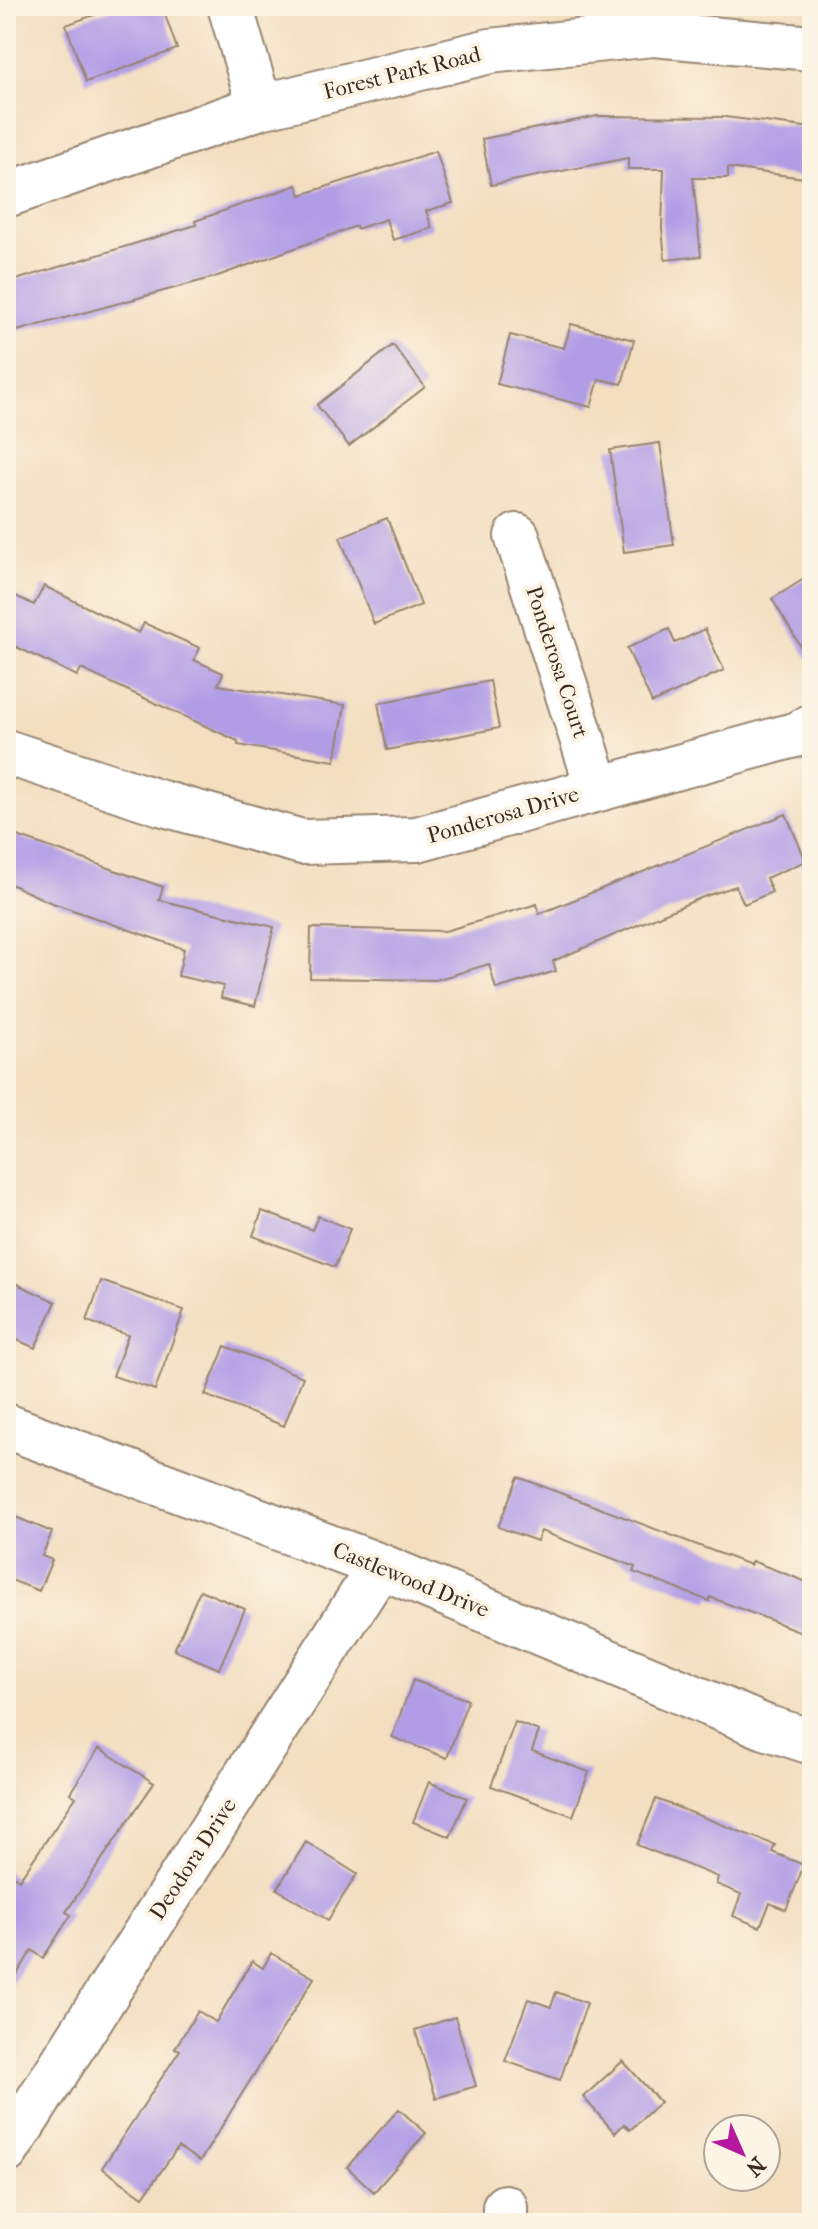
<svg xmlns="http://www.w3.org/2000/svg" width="818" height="2229" viewBox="0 0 818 2229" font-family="'IM FELL French Canon',serif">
	<rect width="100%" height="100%" fill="#fcf5e5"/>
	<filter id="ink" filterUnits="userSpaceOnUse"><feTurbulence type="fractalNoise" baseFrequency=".0125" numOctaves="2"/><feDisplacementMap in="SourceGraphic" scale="16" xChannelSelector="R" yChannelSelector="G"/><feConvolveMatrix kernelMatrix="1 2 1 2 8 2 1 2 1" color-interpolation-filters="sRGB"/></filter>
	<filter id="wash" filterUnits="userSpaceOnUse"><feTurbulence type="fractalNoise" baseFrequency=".006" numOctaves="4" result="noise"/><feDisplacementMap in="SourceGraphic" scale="32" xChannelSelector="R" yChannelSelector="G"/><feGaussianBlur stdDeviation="1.8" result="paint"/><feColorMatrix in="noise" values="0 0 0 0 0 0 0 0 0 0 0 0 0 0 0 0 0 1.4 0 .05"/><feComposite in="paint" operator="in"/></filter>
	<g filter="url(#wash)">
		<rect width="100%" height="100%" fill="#f3dec0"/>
		<g id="blocks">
			<path fill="#b19ce6" d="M 119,6 L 162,6 L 177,49 L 86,82 L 66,25 Z
				M 598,116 L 725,117 L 812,128 L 812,179 L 728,168 L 728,178 L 693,178 L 701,256 L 665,260 L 662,228 L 664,169 L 628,169 L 628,158 L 491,185 L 482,139 Z
				M 436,151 L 453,203 L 426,211 L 432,228 L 393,240 L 386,219 L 357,229 L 356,226 L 215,277 L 6,334 L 6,283 L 196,225 L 195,221 L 297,185 L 301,195 Z
				M 571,324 L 634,340 L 622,384 L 599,379 L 591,407 L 497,384 L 510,335 L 564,348 Z
				M 393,345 L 425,387 L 349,446 L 317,405 Z
				M 660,443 L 674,545 L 624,552 L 610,450 Z
				M 387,518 L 421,605 L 374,624 L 340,537 Z
				M 812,574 L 812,665 L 772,599 Z
				M 44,586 L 139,633 L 144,623 L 200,648 L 194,660 L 223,673 L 218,685 L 345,705 L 335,761 L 238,745 L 238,741 L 81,669 L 77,676 L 6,642 L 6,591 L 34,605 Z
				M 669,629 L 675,643 L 705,629 L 724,670 L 652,703 L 627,648 Z
				M 490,681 L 499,728 L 387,750 L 378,703 Z
				M 786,814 L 806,861 L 766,878 L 772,892 L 744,904 L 736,886 L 703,897 L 553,961 L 556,971 L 496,989 L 489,964 L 436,980 L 310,978 L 311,928 L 445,931 L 537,904 L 539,914 Z
				M 6,832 L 163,887 L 159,900 L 274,927 L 255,1006 L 221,998 L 223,986 L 178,976 L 184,949 L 47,901 L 6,882 Z
				M 262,1211 L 312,1230 L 318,1216 L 350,1229 L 335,1267 L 253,1236 Z
				M 6,1279 L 56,1302 L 35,1348 L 6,1335 Z
				M 101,1281 L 184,1310 L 155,1390 L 113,1376 L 128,1335 L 87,1321 Z
				M 225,1346 L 303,1377 L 284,1426 L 205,1395 Z
				M 518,1477 L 750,1565 L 752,1561 L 812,1584 L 812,1636 L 710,1597 L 709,1601 L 633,1572 L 635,1567 L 541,1531 L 537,1541 L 498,1527 Z
				M 6,1513 L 52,1532 L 42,1556 L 52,1560 L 39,1591 L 6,1578 Z
				M 200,1590 L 245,1609 L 219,1669 L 174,1650 Z
				M 413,1680 L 468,1700 L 447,1758 L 392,1737 Z
				M 515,1722 L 539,1731 L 532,1751 L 589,1772 L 573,1816 L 491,1786 Z
				M 99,1748 L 154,1783 L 66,1912 L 71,1915 L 43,1958 L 32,1950 L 6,1992 L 6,1871 L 19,1880 L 76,1797 L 70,1793 Z
				M 429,1782 L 467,1798 L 450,1837 L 413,1822 Z
				M 656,1799 L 775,1845 L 772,1852 L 804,1865 L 786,1910 L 770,1903 L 760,1927 L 733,1916 L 741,1894 L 716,1884 L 718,1877 L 637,1845 Z
				M 306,1842 L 357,1874 L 328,1920 L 277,1889 Z
				M 271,1953 L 314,1978 L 200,2161 L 178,2147 L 143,2197 L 102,2168 L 180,2050 L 175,2048 L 198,2011 L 216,2022 L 252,1961 L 263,1968 Z
				M 556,1992 L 587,2003 L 560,2080 L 505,2061 L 528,1999 L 551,2007 Z
				M 455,2017 L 476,2086 L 436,2098 L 415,2030 Z
				M 623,2061 L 660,2102 L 630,2130 L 624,2124 L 615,2133 L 583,2097 Z
				M 399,2109 L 426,2133 L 374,2192 L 347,2167 Z"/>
		</g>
	</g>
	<g filter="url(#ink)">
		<use href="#blocks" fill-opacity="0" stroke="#97846f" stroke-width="2"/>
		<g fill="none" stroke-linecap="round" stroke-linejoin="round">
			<g stroke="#97846f" stroke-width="48">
				<path id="minor" d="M 230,6 L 260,107
					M 6,195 L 260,107 L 490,51 L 653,34 L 812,48
					M 517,536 L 598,788
					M 6,752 L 161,803 L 302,842 L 417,839 L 798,734 L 812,726
					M 6,1426 L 380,1566 L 765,1727 L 812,1742
					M 6,2151 L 380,1566
					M 505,2223 L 505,2207"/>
			</g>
			<use href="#minor" stroke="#fff" stroke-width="44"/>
		</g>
	</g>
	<g text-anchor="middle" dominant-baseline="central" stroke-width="8" stroke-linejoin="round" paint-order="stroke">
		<g font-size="22" fill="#3b2a1e" stroke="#fcf5e5">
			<text transform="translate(402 73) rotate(-14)">Forest Park Road</text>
			<text transform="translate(557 662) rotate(72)">Ponderosa Court</text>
			<text transform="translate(503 815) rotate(-16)">Ponderosa Drive</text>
			<text transform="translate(411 1580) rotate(22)">Castlewood Drive</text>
			<text transform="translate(193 1859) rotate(-57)">Deodora Drive</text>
		</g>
	</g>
	<rect width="818" height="2229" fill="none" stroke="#fcf5e5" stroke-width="32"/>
	<g transform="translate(742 2153) rotate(135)"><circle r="38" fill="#fcf5e5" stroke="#afa495" stroke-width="2"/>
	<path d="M0-6L14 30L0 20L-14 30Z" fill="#b5179e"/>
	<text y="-12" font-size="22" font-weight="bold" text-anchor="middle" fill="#3b2a1e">N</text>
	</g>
</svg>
